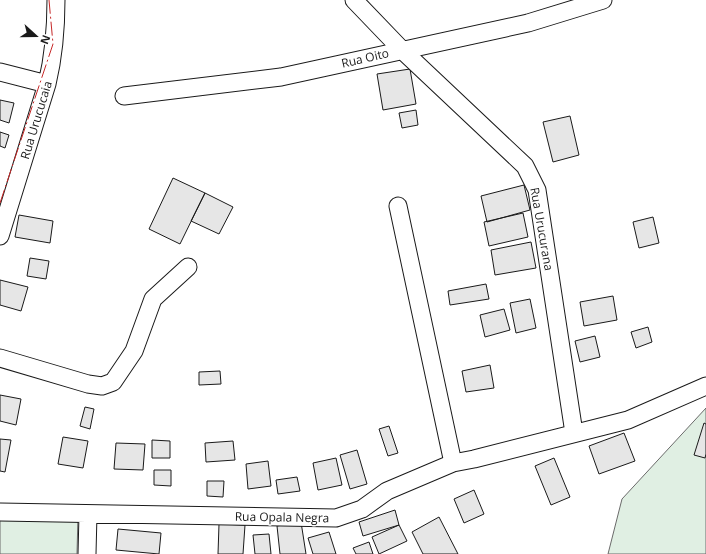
<svg xmlns="http://www.w3.org/2000/svg" width="706" height="554" viewBox="0 0 706 554" font-family="'Open Sans',sans-serif">
	<rect width="100%" height="100%" fill="#fff"/>
	<path fill="#e0efe3" stroke="#6a6a6a" d="M 706,408 L 706,554 L 608,554 L 622,499 Z
		M 0,512 L 78,514 L 77,554 L 0,554 Z"/>
	<path fill="#e6e6e6" stroke="#1a1a1a" d="M 410,69 L 416,104 L 383,110 L 377,74 Z
		M 0,100 L 14,103 L 9,123 L 0,120 Z
		M 416,110 L 418,125 L 402,128 L 399,113 Z
		M 570,116 L 579,155 L 553,162 L 543,122 Z
		M 0,132 L 9,135 L 5,148 L 0,146 Z
		M 173,178 L 205,193 L 180,244 L 149,229 Z
		M 524,185 L 530,210 L 487,222 L 481,196 Z
		M 205,193 L 233,207 L 219,234 L 191,221 Z
		M 523,213 L 528,237 L 489,246 L 484,222 Z
		M 19,215 L 53,221 L 50,243 L 15,237 Z
		M 653,217 L 659,243 L 639,248 L 633,222 Z
		M 531,242 L 536,268 L 495,275 L 491,250 Z
		M 30,258 L 49,261 L 46,279 L 27,276 Z
		M 0,280 L 28,287 L 21,311 L 0,305 Z
		M 486,284 L 489,299 L 450,305 L 448,291 Z
		M 613,296 L 617,320 L 584,326 L 580,302 Z
		M 530,299 L 536,328 L 516,333 L 510,303 Z
		M 504,309 L 510,330 L 485,337 L 480,315 Z
		M 648,327 L 652,342 L 636,348 L 631,332 Z
		M 595,336 L 600,357 L 580,362 L 575,341 Z
		M 490,365 L 494,388 L 466,392 L 462,371 Z
		M 220,371 L 221,384 L 199,385 L 199,372 Z
		M 0,395 L 21,399 L 16,425 L 0,421 Z
		M 85,407 L 94,409 L 90,429 L 80,426 Z
		M 704,423 L 706,424 L 706,454 L 705,458 L 694,455 Z
		M 389,426 L 398,453 L 388,456 L 379,429 Z
		M 624,433 L 635,461 L 599,474 L 589,446 Z
		M 63,437 L 88,441 L 83,468 L 58,464 Z
		M 0,439 L 11,440 L 5,472 L 0,471 Z
		M 152,440 L 170,441 L 170,458 L 152,458 Z
		M 233,441 L 235,460 L 206,462 L 205,443 Z
		M 116,443 L 145,444 L 143,470 L 114,469 Z
		M 357,450 L 367,484 L 350,489 L 340,455 Z
		M 336,458 L 342,485 L 318,490 L 313,463 Z
		M 554,458 L 570,497 L 551,505 L 535,466 Z
		M 268,461 L 271,486 L 248,489 L 246,464 Z
		M 154,470 L 171,470 L 171,486 L 154,485 Z
		M 297,477 L 300,491 L 278,494 L 276,480 Z
		M 207,481 L 224,481 L 223,497 L 207,496 Z
		M 474,490 L 484,514 L 464,523 L 454,499 Z
		M 395,510 L 399,525 L 363,536 L 359,522 Z
		M 439,517 L 458,554 L 423,554 L 412,532 Z
		M 301,522 L 306,554 L 280,554 L 277,526 Z
		M 219,524 L 245,525 L 243,554 L 218,554 Z
		M 399,525 L 407,541 L 379,554 L 372,537 Z
		M 118,529 L 161,533 L 159,554 L 116,550 Z
		M 329,532 L 336,554 L 313,554 L 308,538 Z
		M 269,534 L 271,554 L 255,554 L 253,535 Z
		M 369,542 L 373,554 L 356,554 L 353,548 Z"/>
	<g fill="none" stroke-linecap="round" stroke-linejoin="round">
		<g stroke="#1a1a1a" stroke-width="19">
			<path id="minor" d="M 354,0 L 402,50 L 525,166 L 537,190 L 574,433
				M 0,72 L 47,84
				M 124,96 L 281,77 L 528,23 L 603,0
				M 398,206 L 453,463
				M 0,236 L 47,84 C 54,55 56,30 56,0
				M 0,358 L 88,384 L 102,386 L 113,382 L 134,351 L 153,299 L 188,267
				M 0,512 L 336,518 L 362,509 L 387,491 L 453,463 L 474,459 L 628,420 L 706,386
				M 87,554 L 88,514"/>
		</g>
		<use href="#minor" stroke="#fff" stroke-width="17"/>
		<path stroke="#c62828" stroke-width="1" stroke-dasharray="14 3 2 3" stroke-linecap="butt" d="M 0,203 L 53,44 L 49,0"/>
	</g>
	<g text-anchor="middle" dominant-baseline="central" stroke-width="3" stroke-linejoin="round" paint-order="stroke">
		<g font-size="12" fill="#1a1a1a" stroke="#fff">
			<text transform="translate(365 58) rotate(-13)">Rua Oito</text>
			<text transform="translate(36 120) rotate(-73)">Rua Urucucaia</text>
			<text transform="translate(542 229) rotate(80)">Rua Urucurana</text>
			<text transform="translate(282 517) rotate(1)">Rua Opala Negra</text>
		</g>
	</g>
	<g transform="translate(36 36) rotate(111)" stroke="#ffffff" stroke-width="3" paint-order="stroke">
	<path d="M0-3L7 15L0 10L-7 15Z" fill="#1a1a1a"/>
	<text y="-6" font-size="11" font-weight="bold" text-anchor="middle" fill="#1a1a1a">N</text>
	</g>
</svg>
